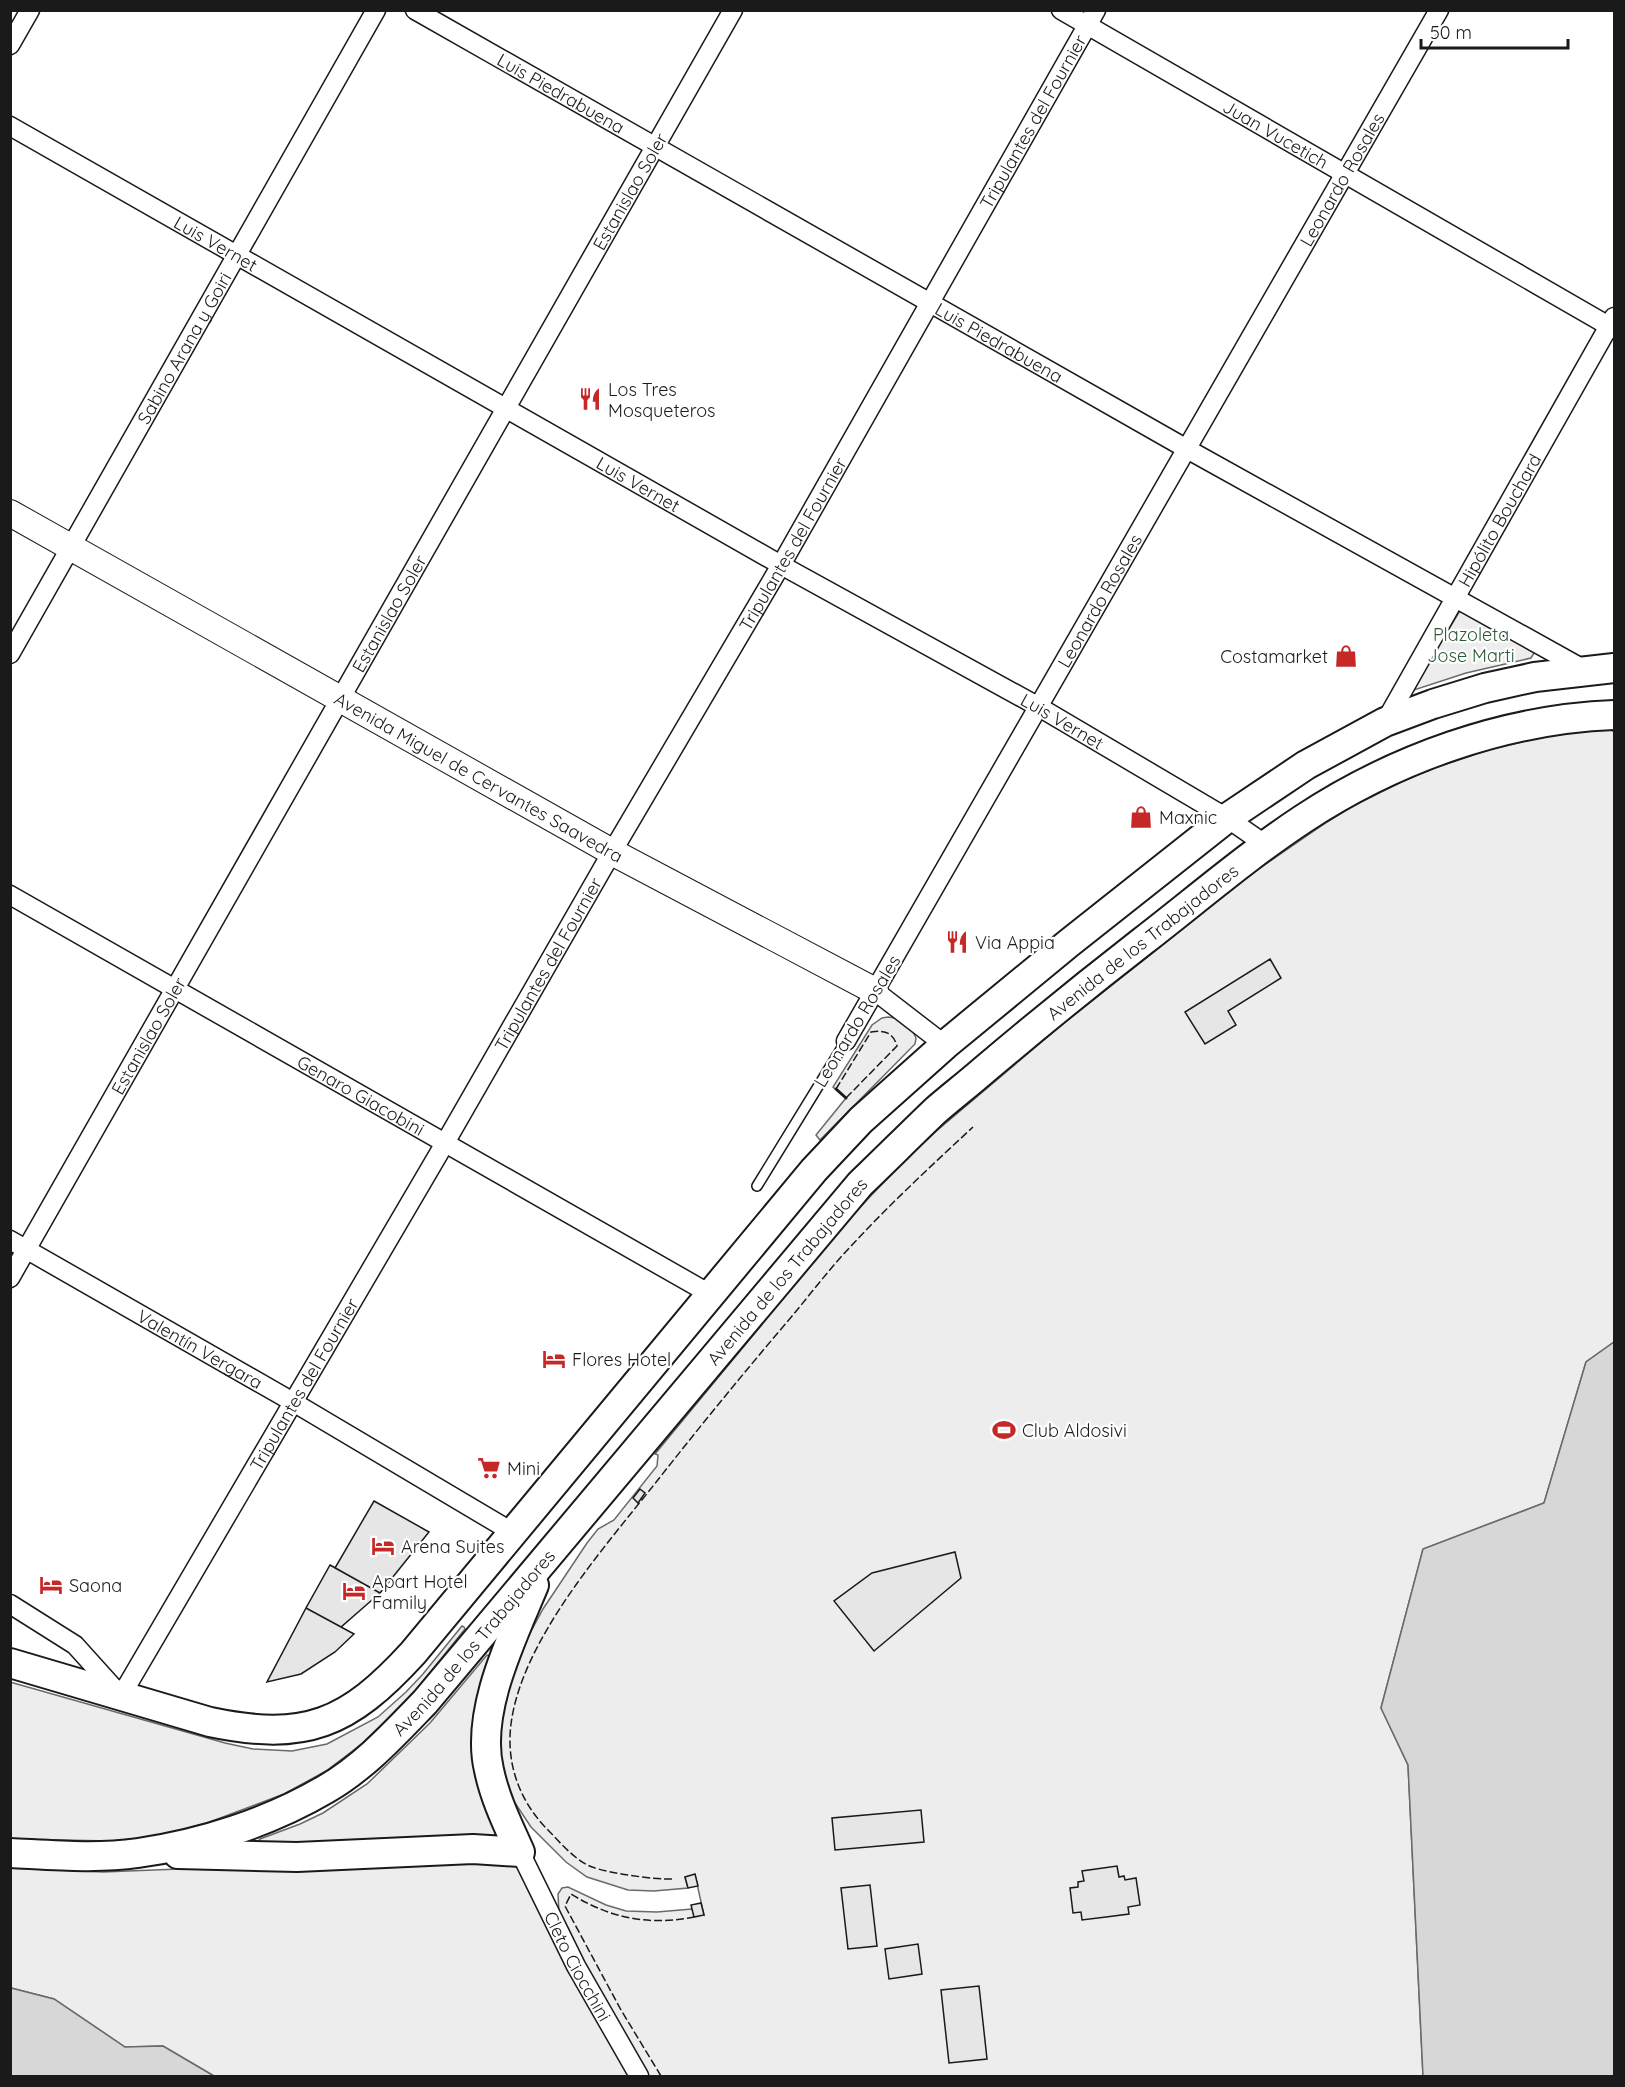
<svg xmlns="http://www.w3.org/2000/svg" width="1625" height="2087" viewBox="0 0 1625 2087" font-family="Quicksand,sans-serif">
	<rect width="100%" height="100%" fill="#fff"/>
	<path fill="#ededed" stroke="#6a6a6a" stroke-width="1.5" d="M 1461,609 L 1540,651 L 1534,653 L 1531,658 L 1466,673 L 1411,691 Z
		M 1608,728 L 1614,732 L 1614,1342 L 1586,1362 L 1544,1503 L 1423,1549 L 1381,1708 L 1408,1765 L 1423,2076 L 649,2076 L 612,2015 L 559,1913 L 558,1894 L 562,1888 L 568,1887 L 606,1905 L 626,1911 L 657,1912 L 692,1909 L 704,1915 L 695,1875 L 685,1877 L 688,1888 L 654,1891 L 628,1890 L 587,1877 L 566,1862 L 531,1827 L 513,1800 L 502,1769 L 499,1733 L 507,1692 L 522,1648 L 543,1609 L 587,1543 L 598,1529 L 614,1520 L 657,1466 L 658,1455 L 655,1454 L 847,1221 L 901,1164 L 934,1133 L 1064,1023 L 1257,870 L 1327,822 L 1351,807 L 1403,781 L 1434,768 L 1488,750 L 1543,737 Z
		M 888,1017 L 895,1018 L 913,1032 L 916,1038 L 915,1044 L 820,1140 L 816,1135 L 846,1098 L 833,1087 L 872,1025 L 882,1018 Z
		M 462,1626 L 464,1627 L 465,1629 L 411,1696 L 363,1743 L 326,1771 L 284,1794 L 207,1823 L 153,1837 L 111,1841 L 11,1839 L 10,1682 L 225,1743 L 253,1749 L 292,1751 L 327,1744 L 378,1717 L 406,1692 L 423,1674 Z
		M 487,1655 L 490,1656 L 472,1734 L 472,1759 L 484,1802 L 503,1844 L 256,1844 L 260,1839 L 300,1824 L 323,1813 L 367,1784 L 430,1723 Z
		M 486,1857 L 516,1865 L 569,1969 L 629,2076 L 214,2076 L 163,2046 L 125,2047 L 54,1999 L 11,1988 L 11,1868 L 103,1872 Z"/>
	<path fill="#d7d7d7" stroke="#6a6a6a" stroke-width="1.5" d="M 1614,1342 L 1614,2076 L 1423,2076 L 1408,1765 L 1381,1708 L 1423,1549 L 1544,1503 L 1586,1362 Z
		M 11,1988 L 54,1999 L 125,2047 L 163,2046 L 214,2076 L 11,2076 Z"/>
	<path fill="#e6e6e6" stroke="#1a1a1a" stroke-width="1.5" d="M 1270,959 L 1281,978 L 1228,1011 L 1236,1025 L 1205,1044 L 1185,1012 Z
		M 640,1489 L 645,1493 L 638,1503 L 633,1498 Z
		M 374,1501 L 429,1532 L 380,1593 L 335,1568 Z
		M 955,1552 L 961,1578 L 874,1651 L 834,1601 L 872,1573 Z
		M 330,1565 L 380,1593 L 341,1627 L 306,1608 Z
		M 306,1608 L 354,1634 L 335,1652 L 301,1674 L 267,1682 Z
		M 921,1810 L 924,1842 L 835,1850 L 832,1818 Z
		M 1117,1866 L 1119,1877 L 1124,1876 L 1125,1880 L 1136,1878 L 1140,1905 L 1128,1907 L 1129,1914 L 1106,1917 L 1082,1920 L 1081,1912 L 1073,1913 L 1070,1888 L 1078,1887 L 1078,1882 L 1084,1881 L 1082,1871 Z
		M 695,1874 L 698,1886 L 688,1888 L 685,1877 Z
		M 870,1885 L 877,1946 L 848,1949 L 841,1888 Z
		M 701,1903 L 704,1915 L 694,1917 L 691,1905 Z
		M 918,1944 L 922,1974 L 889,1979 L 885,1949 Z
		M 979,1986 L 987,2059 L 949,2063 L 941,1990 Z"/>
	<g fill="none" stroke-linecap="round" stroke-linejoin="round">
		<g stroke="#1a1a1a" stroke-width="12">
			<path id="lane" d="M 757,1186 L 846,1041"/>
		</g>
		<g stroke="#1a1a1a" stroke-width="21">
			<g id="street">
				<path id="s1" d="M 415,10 L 1187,449 L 1585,670"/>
				<path id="s2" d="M 1061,10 L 1614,329"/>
				<path d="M 10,45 L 30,10"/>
				<path id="s3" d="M 10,126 L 781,565 L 1039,707 L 1227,818 L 1266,845"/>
				<path id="s4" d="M 10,654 L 376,10"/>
				<path id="s5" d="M 1385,722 L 1614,317"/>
				<path id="s6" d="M 10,895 L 710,1294"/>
				<path d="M 875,991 L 945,1045"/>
				<path id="s7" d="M 846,1041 L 1439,10"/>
				<path id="s8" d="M 10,1240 L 293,1402 L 512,1532"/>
				<path id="s9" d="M 10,1278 L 733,10"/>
				<path id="s10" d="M 10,1604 L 75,1645 L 121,1696 L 445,1143 L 612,852 L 781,565 L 1096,10"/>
				<path id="s11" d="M 520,1852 L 576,1966 L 639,2076"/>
			</g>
		</g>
		<g stroke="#1a1a1a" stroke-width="28">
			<g id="secondary">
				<path id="s12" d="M 10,513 L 612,852 L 875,991"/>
			</g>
		</g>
		<g stroke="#1a1a1a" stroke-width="32">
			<g id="primary">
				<path d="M 10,1663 L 210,1722 C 306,1742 348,1724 413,1653 L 814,1170 L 861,1120 L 945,1045 L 1069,943 L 1227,818 L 1306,765 L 1385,722 L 1433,704 L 1485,688 L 1535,677 L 1614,668"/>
				<path id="s13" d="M 10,1853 C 52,1855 96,1859 138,1853 C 202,1844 270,1822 326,1789 C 364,1767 394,1734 425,1702 L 860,1184 C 885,1160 910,1135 935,1111 C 951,1097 968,1084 984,1070 C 1036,1026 1089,983 1143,941 C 1196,900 1247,856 1303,819 C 1394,759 1505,719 1614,715"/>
				<path d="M 178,1854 L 297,1857 L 473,1849 L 520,1852 C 508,1825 495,1799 489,1770 C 475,1712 512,1638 534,1585"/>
			</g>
		</g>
		<use href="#lane" stroke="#fff" stroke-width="9"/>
		<use href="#street" stroke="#fff" stroke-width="18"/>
		<use href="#secondary" stroke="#fff" stroke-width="26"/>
		<use href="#primary" stroke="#fff" stroke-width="28"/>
		<path stroke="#1a1a1a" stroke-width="1.5" stroke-dasharray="8 3" stroke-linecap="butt" d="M 836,1089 L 871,1032 C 884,1030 893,1032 897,1046 L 846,1098
			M 672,1879 C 656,1880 608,1873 592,1867 C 574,1860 559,1841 545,1827 C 519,1799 506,1763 511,1724 C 522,1639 605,1547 657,1481 C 701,1425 746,1370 793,1315 C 812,1292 831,1267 852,1245 C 890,1204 932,1165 973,1127
			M 661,2076 L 621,2010 L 565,1906 L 571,1894 C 610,1918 648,1926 694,1917"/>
		<path stroke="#1a1a1a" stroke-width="3" d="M 836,1089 L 846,1098"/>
	</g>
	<defs>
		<g id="restaurant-bare" transform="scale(1.8)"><path d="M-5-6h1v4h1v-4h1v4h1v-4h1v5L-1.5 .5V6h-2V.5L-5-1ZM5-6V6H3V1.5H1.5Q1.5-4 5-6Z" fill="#c62828" stroke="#fff" stroke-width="2.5" paint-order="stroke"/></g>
		<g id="shop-bare" transform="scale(1.8)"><path d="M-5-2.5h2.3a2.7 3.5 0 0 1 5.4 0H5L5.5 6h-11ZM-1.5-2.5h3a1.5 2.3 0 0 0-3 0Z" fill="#c62828" stroke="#fff" stroke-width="2.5" paint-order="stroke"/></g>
		<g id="hotel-bare" transform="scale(1.8)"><path d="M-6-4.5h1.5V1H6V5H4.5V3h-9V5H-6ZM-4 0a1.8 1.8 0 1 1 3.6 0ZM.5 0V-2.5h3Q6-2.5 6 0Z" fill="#c62828" stroke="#fff" stroke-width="2.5" paint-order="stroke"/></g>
		<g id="stadium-bare" transform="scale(1.8)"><path d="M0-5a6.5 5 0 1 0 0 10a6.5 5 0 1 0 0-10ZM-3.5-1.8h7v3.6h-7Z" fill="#c62828" stroke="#fff" stroke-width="2.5" paint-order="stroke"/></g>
		<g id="supermarket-bare" transform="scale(1.8)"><path d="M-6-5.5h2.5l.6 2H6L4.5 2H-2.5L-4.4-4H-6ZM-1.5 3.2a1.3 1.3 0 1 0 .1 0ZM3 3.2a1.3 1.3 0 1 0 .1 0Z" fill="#c62828" stroke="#fff" stroke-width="2.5" paint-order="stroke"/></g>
	</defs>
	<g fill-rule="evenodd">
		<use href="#restaurant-bare" x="590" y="399"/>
		<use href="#shop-bare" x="1346" y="656"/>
		<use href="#shop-bare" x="1141" y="817"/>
		<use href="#restaurant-bare" x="957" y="942"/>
		<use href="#hotel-bare" x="554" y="1359"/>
		<use href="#stadium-bare" x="1004" y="1430"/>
		<use href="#supermarket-bare" x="489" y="1468"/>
		<use href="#hotel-bare" x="383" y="1546"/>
		<use href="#hotel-bare" x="51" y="1585"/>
		<use href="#hotel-bare" x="354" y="1591"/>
	</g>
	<g text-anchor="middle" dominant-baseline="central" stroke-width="4.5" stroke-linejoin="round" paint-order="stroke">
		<g font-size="18" fill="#1a1a1a" stroke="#fff">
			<text stroke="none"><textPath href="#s1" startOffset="168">Luis Piedrabuena</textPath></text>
			<text stroke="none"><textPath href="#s10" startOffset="1965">Tripulantes del Fournier</textPath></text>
			<text stroke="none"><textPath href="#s2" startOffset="248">Juan Vucetich</textPath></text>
			<text stroke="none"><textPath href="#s7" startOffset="994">Leonardo Rosales</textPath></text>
			<text stroke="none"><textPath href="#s9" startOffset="1251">Estanislao Soler</textPath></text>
			<text stroke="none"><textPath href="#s3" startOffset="237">Luis Vernet</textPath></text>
			<text stroke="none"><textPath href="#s1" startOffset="672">Luis Piedrabuena</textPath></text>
			<text stroke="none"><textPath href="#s4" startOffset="352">Sabino Arana y Goiri</textPath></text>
			<text stroke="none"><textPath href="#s3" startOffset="723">Luis Vernet</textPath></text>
			<text stroke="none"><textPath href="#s5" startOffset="232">Hipólito Bouchard</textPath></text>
			<text stroke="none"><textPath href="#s10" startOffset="1479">Tripulantes del Fournier</textPath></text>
			<text stroke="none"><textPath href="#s7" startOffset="508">Leonardo Rosales</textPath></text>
			<text stroke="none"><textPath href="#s9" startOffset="765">Estanislao Soler</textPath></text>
			<text stroke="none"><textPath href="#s3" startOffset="1209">Luis Vernet</textPath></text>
			<text stroke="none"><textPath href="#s12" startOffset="538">Avenida Miguel de Cervantes Saavedra</textPath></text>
			<text stroke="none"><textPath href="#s13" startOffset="1509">Avenida de los Trabajadores</textPath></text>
			<text stroke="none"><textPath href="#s10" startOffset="993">Tripulantes del Fournier</textPath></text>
			<text transform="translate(857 1021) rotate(-59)">Leonardo Rosales</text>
			<text stroke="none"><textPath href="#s9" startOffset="279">Estanislao Soler</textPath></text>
			<text stroke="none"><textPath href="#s6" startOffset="404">Genaro Giacobini</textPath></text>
			<text stroke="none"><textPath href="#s13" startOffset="1023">Avenida de los Trabajadores</textPath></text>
			<text stroke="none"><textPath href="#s8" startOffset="219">Valentín Vergara</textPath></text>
			<text stroke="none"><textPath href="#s10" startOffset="507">Tripulantes del Fournier</textPath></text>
			<text stroke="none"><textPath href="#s13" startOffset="537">Avenida de los Trabajadores</textPath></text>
			<text stroke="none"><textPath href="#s11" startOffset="128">Cleto Ciocchini</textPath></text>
		</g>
		<g font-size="18" fill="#1a1a1a" stroke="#fff" text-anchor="start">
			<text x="608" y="389">Los Tres<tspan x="608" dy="21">Mosqueteros</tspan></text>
			<text x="1328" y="656" text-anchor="end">Costamarket</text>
			<text x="1159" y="817">Maxnic</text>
			<text x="975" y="942">Via Appia</text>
			<text x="572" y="1359">Flores Hotel</text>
			<text x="1022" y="1430">Club Aldosivi</text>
			<text x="507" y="1468">Mini</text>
			<text x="401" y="1546">Arena Suites</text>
			<text x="372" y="1581">Apart Hotel<tspan x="372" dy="21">Family</tspan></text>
			<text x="69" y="1585">Saona</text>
		</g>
		<g font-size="18" fill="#2b5a34" stroke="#fff">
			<text x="1471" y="634">Plazoleta<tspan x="1471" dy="21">Jose Marti</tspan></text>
		</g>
	</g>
	<rect width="1625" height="2087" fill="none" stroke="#1a1a1a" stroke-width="24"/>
	<path d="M1421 39v9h147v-9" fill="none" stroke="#1a1a1a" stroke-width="3"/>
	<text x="1430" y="39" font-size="18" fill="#1a1a1a" stroke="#ffffff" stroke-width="4.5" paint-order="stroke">50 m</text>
</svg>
